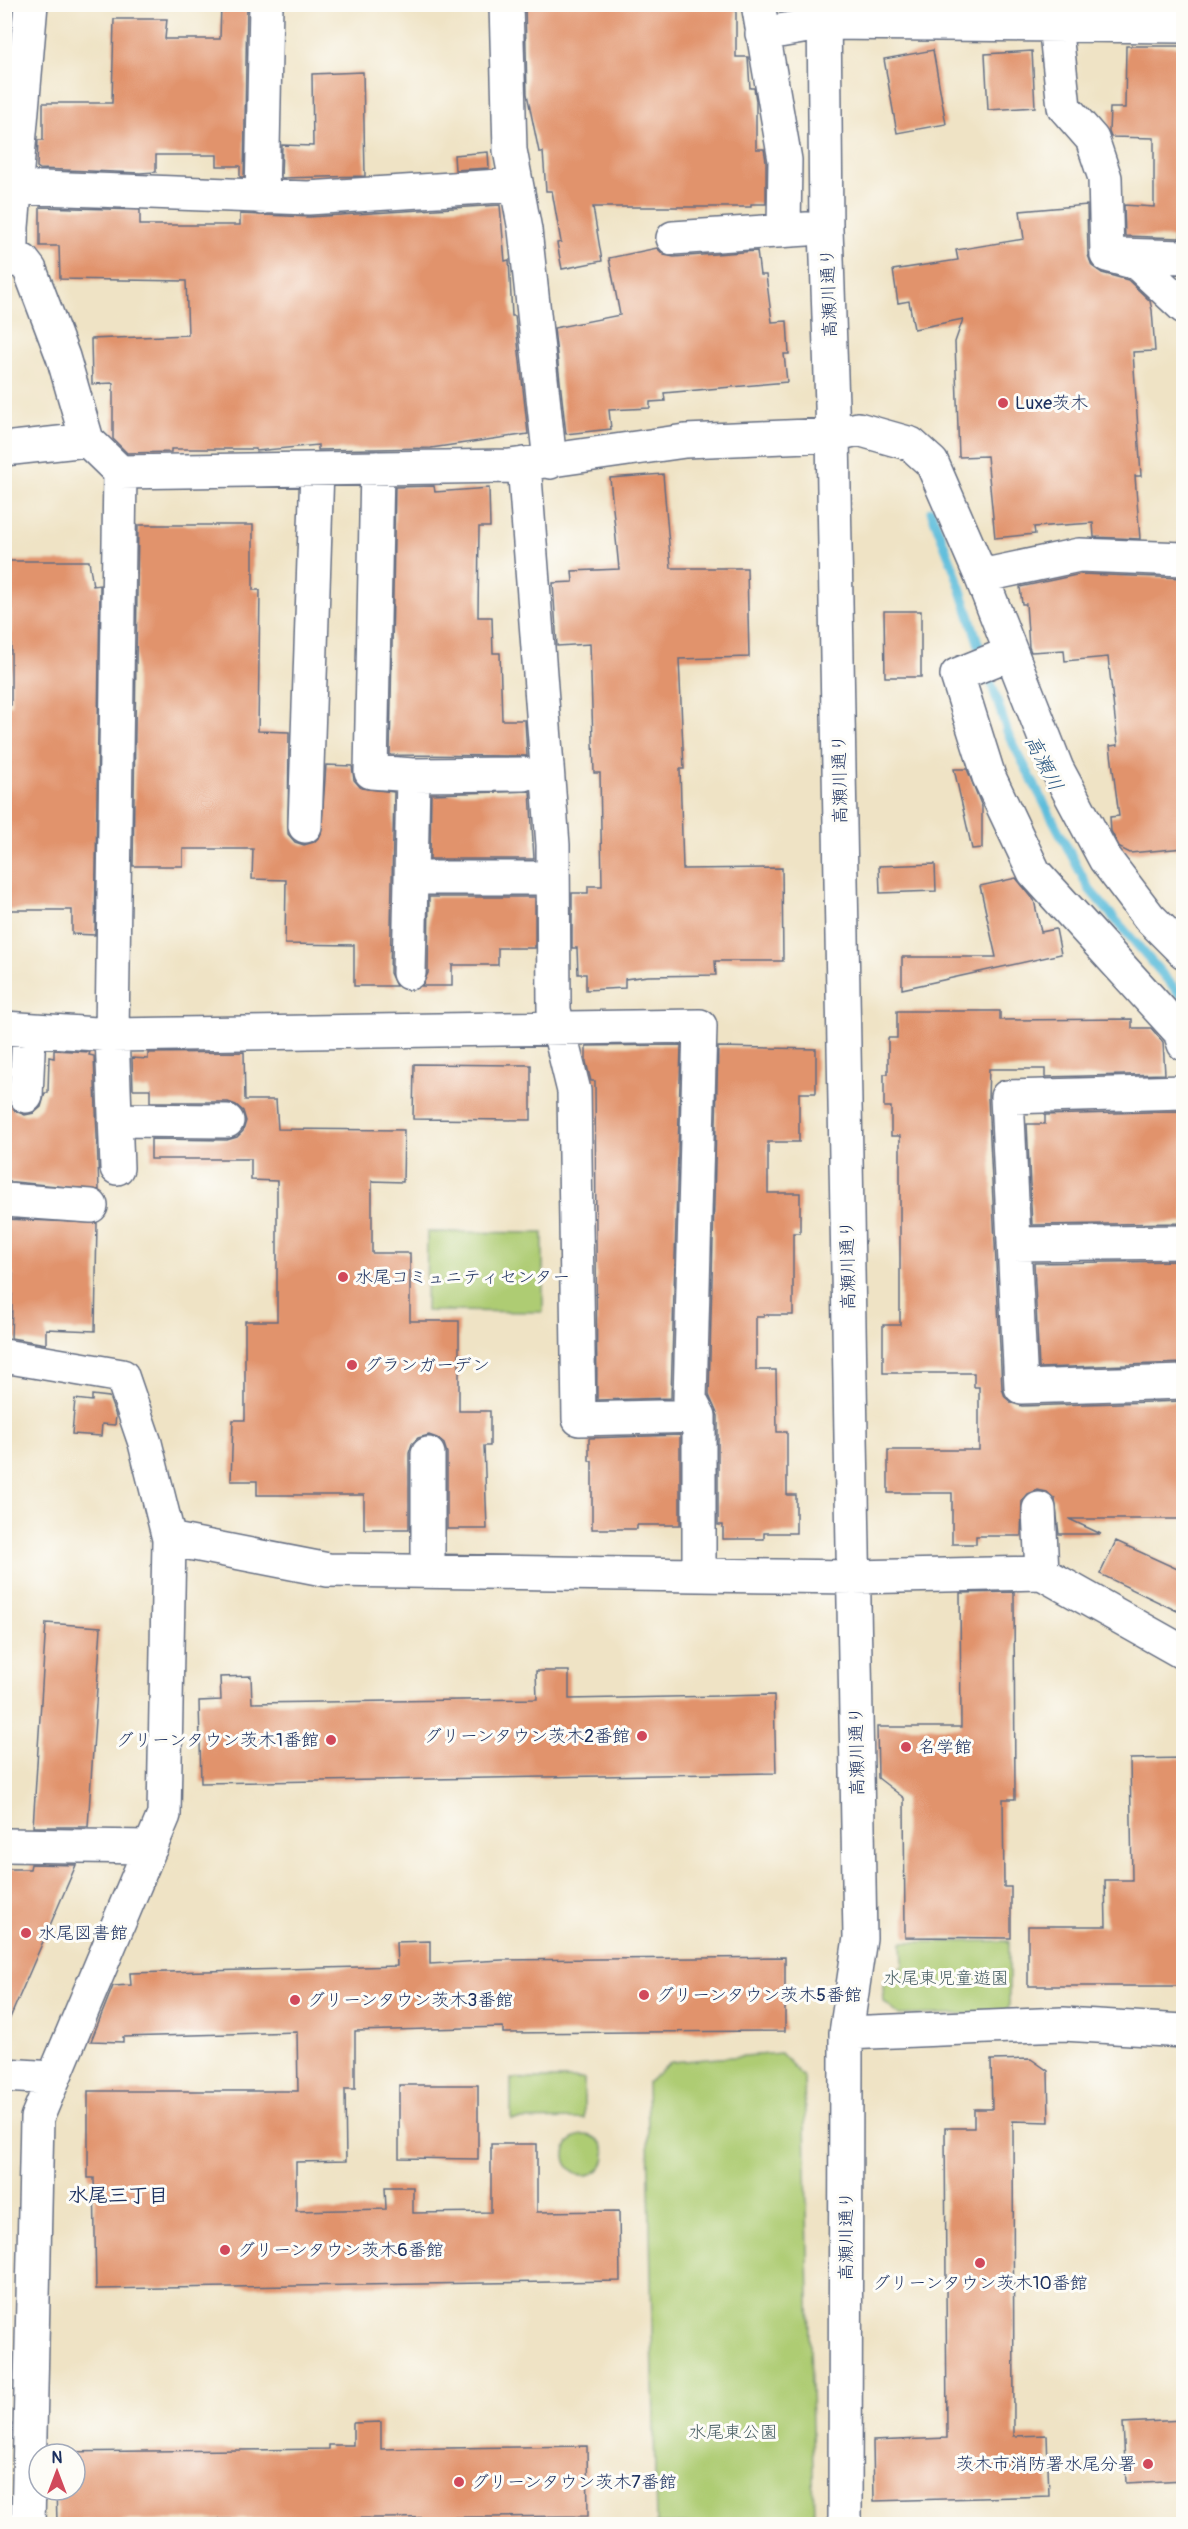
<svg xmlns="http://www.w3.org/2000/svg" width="1188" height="2529" viewBox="0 0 1188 2529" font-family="Pangolin,'Klee One',sans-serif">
	<rect width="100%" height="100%" fill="#fdfcf7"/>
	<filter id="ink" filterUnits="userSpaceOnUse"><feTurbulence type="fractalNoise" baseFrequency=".0167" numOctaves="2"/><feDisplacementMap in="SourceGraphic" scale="12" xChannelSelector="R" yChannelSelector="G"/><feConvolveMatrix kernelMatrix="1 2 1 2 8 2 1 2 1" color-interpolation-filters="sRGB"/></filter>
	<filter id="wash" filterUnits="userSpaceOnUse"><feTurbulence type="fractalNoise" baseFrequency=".008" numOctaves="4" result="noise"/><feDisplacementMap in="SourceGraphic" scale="24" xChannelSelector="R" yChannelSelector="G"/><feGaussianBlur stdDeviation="1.35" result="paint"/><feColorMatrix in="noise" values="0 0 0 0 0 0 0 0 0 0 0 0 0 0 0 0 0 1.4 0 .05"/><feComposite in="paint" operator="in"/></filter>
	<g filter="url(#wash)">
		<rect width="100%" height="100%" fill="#efe3c5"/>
		<path fill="#aecc73" stroke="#647e68" stroke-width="1.5" d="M 427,1232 L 543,1233 L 543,1312 L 426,1311 Z
			M 1009,1941 L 1009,2006 L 1006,2013 L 899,2015 L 884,2002 L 883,1985 L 903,1965 L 902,1942 Z
			M 781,2053 L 804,2078 L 814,2516 L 803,2524 L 656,2524 L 647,2083 L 671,2062 Z
			M 511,2079 L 584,2079 L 584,2119 L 511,2120 Z
			M565 2155a20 20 0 1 1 40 0a20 20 0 1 1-40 0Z"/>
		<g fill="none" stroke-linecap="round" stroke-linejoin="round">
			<path stroke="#5dbddb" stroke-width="9" d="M 931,511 L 955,572 L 1008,734 L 1089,889 L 1184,999"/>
		</g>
		<g id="blocks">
			<path fill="#e1936c" d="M 221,4 L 247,4 L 244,177 L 240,177 L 240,166 L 217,166 L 217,155 L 156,155 L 156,172 L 140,173 L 40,169 L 37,167 L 38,140 L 43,140 L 43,103 L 112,103 L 114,19 L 167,19 L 165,39 L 220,39 Z
				M 525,4 L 736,4 L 736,57 L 748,57 L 750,88 L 754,88 L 756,101 L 756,149 L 764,149 L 766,161 L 766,204 L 751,204 L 751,207 L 593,207 L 602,261 L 562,269 L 557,243 L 561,242 L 552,191 L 546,191 L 543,152 L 539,152 L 527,94 Z
				M 1126,46 L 1184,46 L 1184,200 L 1180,238 L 1125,236 L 1124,205 L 1154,207 L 1154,138 L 1111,137 L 1109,132 L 1110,108 L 1125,108 Z
				M 933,50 L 946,124 L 897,133 L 884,59 Z
				M 1032,51 L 1035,107 L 988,110 L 985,54 Z
				M 363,72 L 365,176 L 281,178 L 282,145 L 313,146 L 312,74 Z
				M 488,152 L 489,168 L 455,170 L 454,155 Z
				M 500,205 L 505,261 L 509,260 L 512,316 L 515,316 L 528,434 L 431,448 L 318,450 L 318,445 L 256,451 L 256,449 L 171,449 L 171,452 L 127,453 L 113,439 L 113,383 L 92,384 L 91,339 L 188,335 L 186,281 L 60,279 L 59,246 L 40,246 L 40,207 L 140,210 L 140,225 L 240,225 L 240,214 L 309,217 Z
				M 1087,205 L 1088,255 L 1092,266 L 1102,273 L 1128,280 L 1150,301 L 1152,310 L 1155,351 L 1133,352 L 1141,476 L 1135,476 L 1140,539 L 1094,537 L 1093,523 L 1034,527 L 1035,534 L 995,538 L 987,456 L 959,457 L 955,342 L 963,319 L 914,329 L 909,301 L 898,303 L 893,270 L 958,260 L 956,250 L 1024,239 L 1020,211 Z
				M 657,248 L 664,255 L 674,257 L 757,251 L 760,275 L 766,275 L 772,322 L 787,321 L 789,354 L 784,354 L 787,382 L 664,393 L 665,401 L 650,402 L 650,408 L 609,410 L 611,429 L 566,434 L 554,328 L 620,315 L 609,258 Z
				M 663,474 L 671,568 L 747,568 L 749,657 L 679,659 L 684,769 L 680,769 L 683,869 L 782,868 L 783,961 L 715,961 L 716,975 L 648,976 L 625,979 L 625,988 L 586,990 L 586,974 L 578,974 L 577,948 L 572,948 L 572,893 L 588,893 L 588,886 L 602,886 L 600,773 L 594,773 L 590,644 L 557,646 L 553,583 L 573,582 L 572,571 L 619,569 L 610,478 Z
				M 434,486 L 435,492 L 489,488 L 490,527 L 479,527 L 478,617 L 492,617 L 493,653 L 500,653 L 502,720 L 525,720 L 527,756 L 390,755 L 395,487 Z
				M 138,525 L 253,525 L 253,590 L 260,590 L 258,731 L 289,732 L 288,834 L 295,842 L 304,845 L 314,842 L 321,835 L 326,765 L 352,766 L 354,780 L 361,788 L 394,792 L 390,973 L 396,986 L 354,986 L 354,945 L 285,944 L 286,880 L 252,879 L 253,849 L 183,849 L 183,866 L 133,866 Z
				M 4,561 L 89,561 L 93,586 L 100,585 L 95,935 L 72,934 L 72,910 L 4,910 L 4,705 L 11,705 L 11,610 L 4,610 Z
				M 1081,574 L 1184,578 L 1184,848 L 1130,853 L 1120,848 L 1111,831 L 1110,817 L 1119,816 L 1110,746 L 1118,745 L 1108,657 L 1065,661 L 1064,650 L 1031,652 L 1029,647 L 1026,604 L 1022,604 L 1020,587 Z
				M 884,611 L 921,611 L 921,677 L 885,677 Z
				M 954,769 L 967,769 L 982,807 L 982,848 L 972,849 Z
				M 530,791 L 534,859 L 430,859 L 431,794 Z
				M 935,864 L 936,891 L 880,893 L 879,866 Z
				M 1016,878 L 1034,900 L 1041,932 L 1056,929 L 1061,954 L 902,989 L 902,957 L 996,957 L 980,886 Z
				M 429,897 L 535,897 L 535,948 L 498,948 L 498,965 L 452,965 L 452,986 L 422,986 L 428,973 Z
				M 897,1011 L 1000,1011 L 1000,1020 L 1132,1019 L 1132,1028 L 1151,1028 L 1163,1042 L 1165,1074 L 1045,1077 L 1045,1069 L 989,1069 L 988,1098 L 1002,1388 L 1005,1397 L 1012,1403 L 1022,1406 L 1184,1401 L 1184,1519 L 1069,1519 L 1101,1534 L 1059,1534 L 1055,1499 L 1047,1492 L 1038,1490 L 1028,1494 L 1022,1501 L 1021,1536 L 976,1536 L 976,1544 L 952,1544 L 952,1493 L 888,1493 L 888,1450 L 979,1450 L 979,1387 L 974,1387 L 974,1373 L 883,1373 L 883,1325 L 900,1325 L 900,1136 L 891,1136 L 891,1107 L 884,1107 L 884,1074 L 888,1074 L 888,1038 L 897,1038 Z
				M 681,1045 L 671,1398 L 597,1400 L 595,1081 L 591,1081 L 586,1062 L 586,1046 Z
				M 718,1047 L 816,1049 L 816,1093 L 799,1093 L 799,1142 L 768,1142 L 768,1193 L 800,1193 L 800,1233 L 793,1233 L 793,1315 L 764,1315 L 764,1317 L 756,1317 L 756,1370 L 776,1370 L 777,1432 L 787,1432 L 787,1495 L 796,1495 L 796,1533 L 764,1533 L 764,1539 L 723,1539 L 723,1525 L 718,1525 L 718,1416 L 709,1395 Z
				M 54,1050 L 90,1052 L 89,1055 L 94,1056 L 99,1190 L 4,1181 L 4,1100 L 8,1100 L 15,1111 L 25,1115 L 34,1113 L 41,1107 L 45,1093 L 48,1093 L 49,1057 L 54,1058 Z
				M 244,1052 L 245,1100 L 276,1100 L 278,1129 L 404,1130 L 403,1182 L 372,1181 L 372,1253 L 410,1253 L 410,1321 L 459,1321 L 459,1411 L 490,1411 L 490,1446 L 484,1446 L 487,1529 L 447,1529 L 447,1453 L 444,1444 L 437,1438 L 429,1435 L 418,1438 L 412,1444 L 409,1453 L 409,1529 L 364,1529 L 364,1495 L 257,1495 L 257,1481 L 231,1481 L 233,1420 L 245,1420 L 245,1321 L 277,1321 L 277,1181 L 251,1180 L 251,1159 L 151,1159 L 151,1139 L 227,1140 L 237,1137 L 243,1131 L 246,1121 L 243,1111 L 236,1105 L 228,1102 L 150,1102 L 150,1089 L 133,1089 L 132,1058 L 148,1059 L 148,1053 Z
				M 414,1064 L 531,1065 L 531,1120 L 413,1119 Z
				M 1184,1111 L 1184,1223 L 1032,1225 L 1027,1124 L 1045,1124 L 1045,1115 Z
				M 4,1219 L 97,1223 L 95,1331 L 46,1329 L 46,1344 L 11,1338 L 13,1273 L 4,1273 Z
				M 1184,1261 L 1184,1363 L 1039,1368 L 1034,1263 Z
				M 92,1395 L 109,1397 L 116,1416 L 115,1425 L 102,1424 L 101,1436 L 72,1434 L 75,1399 L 92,1401 Z
				M 680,1435 L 680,1525 L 637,1525 L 637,1529 L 592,1529 L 592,1461 L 589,1461 L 589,1438 Z
				M 1116,1541 L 1184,1572 L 1184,1597 L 1177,1611 L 1100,1574 Z
				M 1014,1592 L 1015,1799 L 1003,1799 L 1004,1887 L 1011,1887 L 1011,1938 L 905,1937 L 904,1798 L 878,1778 L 877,1727 L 961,1727 L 960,1593 Z
				M 46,1623 L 101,1627 L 88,1827 L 33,1827 Z
				M 536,1671 L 569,1671 L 569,1699 L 774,1695 L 776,1773 L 201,1783 L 199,1701 L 221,1700 L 220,1677 L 251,1676 L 252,1703 L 461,1700 L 537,1699 Z
				M 1184,1758 L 1184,1986 L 1028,1986 L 1028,1926 L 1106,1926 L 1105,1880 L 1132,1880 L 1130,1759 Z
				M 31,1864 L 76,1865 L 4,2032 L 4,1869 L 30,1869 Z
				M 430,1941 L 430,1964 L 502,1960 L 785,1957 L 785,2031 L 503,2033 L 503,2027 L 355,2031 L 355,2089 L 345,2089 L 346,2161 L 296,2162 L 296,2211 L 386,2209 L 385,2187 L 413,2187 L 413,2213 L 491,2212 L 491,2144 L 537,2144 L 537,2212 L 619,2211 L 620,2281 L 96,2289 L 94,2178 L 88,2178 L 88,2091 L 298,2091 L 297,2032 L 123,2037 L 123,2042 L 91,2041 L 113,1986 L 131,1985 L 130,1973 L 397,1966 L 396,1942 Z
				M 1031,2059 L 1048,2071 L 1049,2122 L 1013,2121 L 1014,2436 L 1047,2435 L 1049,2496 L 874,2501 L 873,2441 L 947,2438 L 945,2128 L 974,2128 L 974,2109 L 992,2109 L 991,2060 Z
				M 399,2085 L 478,2085 L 478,2159 L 399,2158 Z
				M 1184,2420 L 1184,2480 L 1126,2483 L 1123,2423 Z
				M 381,2422 L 381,2449 L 587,2446 L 588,2516 L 57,2521 L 56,2490 L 75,2490 L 75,2454 L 56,2452 L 329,2449 L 329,2445 L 353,2445 L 353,2423 Z"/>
		</g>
	</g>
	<g filter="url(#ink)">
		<use href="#blocks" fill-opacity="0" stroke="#656e82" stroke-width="1.5"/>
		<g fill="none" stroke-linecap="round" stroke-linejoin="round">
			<g stroke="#656e82" stroke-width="36">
				<path id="minor" d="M 31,4 L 12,227 L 12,260 L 23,261 L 30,270 L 63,357 L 87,440 L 120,472 L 510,466 L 685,441 L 833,435 L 858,429 L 911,444 L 932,463 L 981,576 L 1057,769 L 1105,859 L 1149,917 L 1184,952
					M 506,4 L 510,150 L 525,230 L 550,462
					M 758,4 L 785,160 L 784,229
					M 824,4 L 826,229 L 833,435 L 860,1938 L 846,2033 L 845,2524
					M 1055,24 L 1064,107 L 1092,139 L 1105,178 L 1107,255 L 1137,263 L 1184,307
					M 762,34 L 825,23 L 1184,26
					M 15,187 L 308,198 L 516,185
					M 262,198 L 266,4
					M 673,238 L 807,229
					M 1119,255 L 1184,257
					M 4,449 L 87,440
					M 524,464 L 553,845 L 554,1010 L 574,1091 L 579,1419 L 699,1416
					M 377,468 L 371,772 L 413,775 L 411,878 L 553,878
					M 981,576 L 1079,555 L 1184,559
					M 1011,653 L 957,675 L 989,777 L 1034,872 L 1180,1032 L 1184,1044
					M 413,775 L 524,774
					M 305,826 L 317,469
					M 409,973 L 411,878
					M 4,1028 L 112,1035 L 700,1026 L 690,1399 L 699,1416 L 699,1575
					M 1184,1092 L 1007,1097 L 1021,1387 L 1184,1382
					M 26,1096 L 29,1030
					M 115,1120 L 227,1121
					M 117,1168 L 112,1035 L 120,472
					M 4,1200 L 91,1206
					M 1014,1244 L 1184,1242
					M 4,1356 L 122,1376 L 145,1443 L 169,1539
					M 428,1454 L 428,1571
					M 1039,1509 L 1042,1573
					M 4,1845 L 151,1847
					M 846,2033 L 1063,2024 L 1184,2031
					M 4,2075 L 54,2078
					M 28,2524 L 37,2118 L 164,1815 L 169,1539 L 328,1570 L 854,1577 L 1042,1573 L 1184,1653"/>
			</g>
			<use href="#minor" stroke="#fff" stroke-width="33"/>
		</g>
	</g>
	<g fill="#d1495b" stroke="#fdfcf7" stroke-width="2">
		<circle cx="1003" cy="403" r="6"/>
		<circle cx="343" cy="1277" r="6"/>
		<circle cx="352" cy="1365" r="6"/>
		<circle cx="642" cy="1736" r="6"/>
		<circle cx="331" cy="1740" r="6"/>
		<circle cx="906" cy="1747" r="6"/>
		<circle cx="26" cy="1933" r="6"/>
		<circle cx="644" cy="1995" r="6"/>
		<circle cx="295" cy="2000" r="6"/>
		<circle cx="225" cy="2250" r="6"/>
		<circle cx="980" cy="2263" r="6"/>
		<circle cx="1148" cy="2464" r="6"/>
		<circle cx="459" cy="2482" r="6"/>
	</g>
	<g text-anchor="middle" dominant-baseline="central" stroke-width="6" stroke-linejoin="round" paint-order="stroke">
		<g font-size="18" fill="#1b2f5e" stroke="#fdfcf7">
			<text transform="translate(829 293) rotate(-92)">高瀬川通り</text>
			<text transform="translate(840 779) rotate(-91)">高瀬川通り</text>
			<text transform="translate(848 1265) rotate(-91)">高瀬川通り</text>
			<text transform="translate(857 1751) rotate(-91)">高瀬川通り</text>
			<text transform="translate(846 2236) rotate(-90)">高瀬川通り</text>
		</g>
		<g font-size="18" fill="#1b2f5e" stroke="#fdfcf7" text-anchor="start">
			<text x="1015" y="403">Luxe茨木</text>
			<text x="355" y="1277">水尾コミュニティセンター</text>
			<text x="364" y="1365">グランガーデン</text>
			<text x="630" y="1736" text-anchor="end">グリーンタウン茨木2番館</text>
			<text x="319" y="1740" text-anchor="end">グリーンタウン茨木1番館</text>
			<text x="918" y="1747">名学館</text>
			<text x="38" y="1933">水尾図書館</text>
			<text x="656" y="1995">グリーンタウン茨木5番館</text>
			<text x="307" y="2000">グリーンタウン茨木3番館</text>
			<text x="237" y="2250">グリーンタウン茨木6番館</text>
			<text x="980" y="2283" text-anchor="middle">グリーンタウン茨木10番館</text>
			<text x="1136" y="2464" text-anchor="end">茨木市消防署水尾分署</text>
			<text x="471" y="2482">グリーンタウン茨木7番館</text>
		</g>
		<g font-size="18" fill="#475e64" stroke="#fdfcf7">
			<text x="946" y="1978">水尾東児童遊園</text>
			<text x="733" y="2432">水尾東公園</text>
		</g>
		<g font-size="20" font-style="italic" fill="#2f5a84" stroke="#fdfcf7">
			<text transform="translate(1044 763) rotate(63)">高瀬川</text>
		</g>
		<g font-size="20" font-weight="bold" fill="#1b2f5e" stroke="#fdfcf7">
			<text x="118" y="2195">水尾三丁目</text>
		</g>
	</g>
	<rect width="1188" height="2529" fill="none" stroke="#fdfcf7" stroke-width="24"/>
	<g transform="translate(57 2472)"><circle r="28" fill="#fdfcf7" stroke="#a3aaba" stroke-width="1.5"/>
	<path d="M0-4.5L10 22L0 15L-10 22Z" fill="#d1495b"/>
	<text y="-9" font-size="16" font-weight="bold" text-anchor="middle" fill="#1b2f5e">N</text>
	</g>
</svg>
